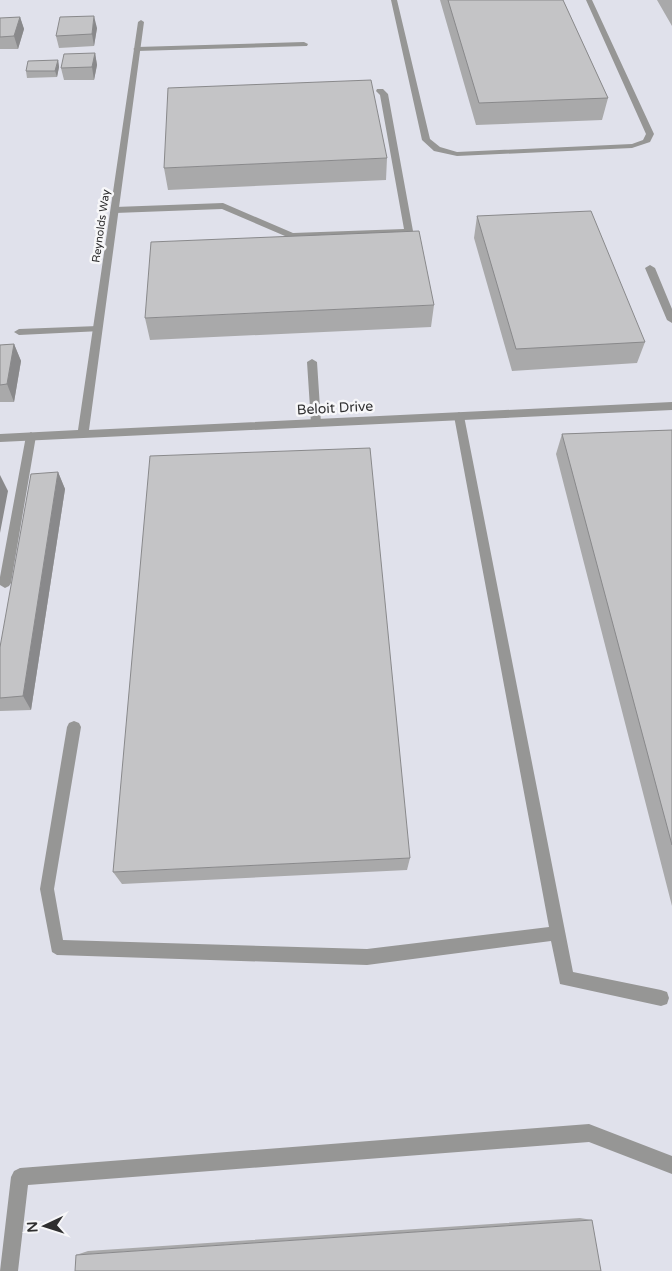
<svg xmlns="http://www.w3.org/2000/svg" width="672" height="1271" viewBox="0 0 672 1271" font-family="'Varela Round',sans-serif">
	<rect width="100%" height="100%" fill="#eaeaec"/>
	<path fill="#e0e1eb" d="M 0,0 L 672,0 L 672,1271 L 0,1271 Z"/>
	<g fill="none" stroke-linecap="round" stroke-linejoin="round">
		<path fill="#969695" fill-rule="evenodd" d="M 304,42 L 308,44 L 307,46 L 137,51 L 133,49 L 137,47 Z
			M 377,89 L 383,89 L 388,94 L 413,231 L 412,233 L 292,239 L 222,209 L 115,213 L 111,210 L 115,207 L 223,203 L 293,233 L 404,229 L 380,95 L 376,91 Z
			M 650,265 L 655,268 L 672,309 L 672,323 L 667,320 L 645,268 Z
			M 98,326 L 101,327 L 101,331 L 19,335 L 14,332 L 19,329 Z
			M 312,359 L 317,362 L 321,423 L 316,427 L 311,423 L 307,362 Z
			M 459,412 L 464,416 L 573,972 L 661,990 L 667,992 L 669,998 L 667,1004 L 661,1006 L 560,984 L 551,941 L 367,965 L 57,955 L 52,952 L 40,889 L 67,727 L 69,723 L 74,721 L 79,723 L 81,727 L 54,889 L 63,940 L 367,949 L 549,927 L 454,416 Z
			M 31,432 L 36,436 L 11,583 L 9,586 L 5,588 L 0,585 L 0,577 L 26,436 Z
			M 589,1124 L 672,1156 L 672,1174 L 589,1142 L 28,1185 L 18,1271 L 0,1271 L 11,1177 L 14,1171 L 20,1168 Z"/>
		<path fill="#969695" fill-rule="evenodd" d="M 391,0 L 397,0 L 430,139 L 440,147 L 457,152 L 632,144 L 643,140 L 646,134 L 586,0 L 592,0 L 654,134 L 650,142 L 632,148 L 457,156 L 434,151 L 422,140 Z
			M 141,20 L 144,22 L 89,430 L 672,402 L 672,410 L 0,442 L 0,434 L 78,430 L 138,22 Z"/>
	</g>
	<path fill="#a9a9aa" d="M 440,0 L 563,0 L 608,98 L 602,120 L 476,125 Z
		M 657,0 L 672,0 L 672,26 Z
		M 20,17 L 24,29 L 18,49 L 0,49 L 0,19 Z
		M 97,28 L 94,46 L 59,48 L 56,36 Z
		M 95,53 L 97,65 L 94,80 L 64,80 L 61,68 Z
		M 58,60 L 59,67 L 57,77 L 27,78 L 26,71 Z
		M 387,158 L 386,180 L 168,190 L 164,168 Z
		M 477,216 L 645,342 L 637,363 L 512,371 L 474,238 Z
		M 434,305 L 431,327 L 150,340 L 145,318 Z
		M 14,344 L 21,361 L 14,402 L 0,402 L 0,345 Z
		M 672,430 L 672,906 L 556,454 L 562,434 Z
		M 58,472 L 65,489 L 31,710 L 0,711 L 0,647 Z
		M 410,858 L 407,870 L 122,884 L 113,872 Z
		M 580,1218 L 592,1220 L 76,1255 L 88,1251 Z"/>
	<path fill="#89898b" d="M 94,16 L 97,28 L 94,46 L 92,34 Z
		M 20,17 L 24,29 L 18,49 L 14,36 Z
		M 95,53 L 97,65 L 94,80 L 92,67 Z
		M 58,60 L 59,67 L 57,77 L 55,71 Z
		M 14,344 L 21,361 L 14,402 L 7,384 Z
		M 58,472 L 65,489 L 31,710 L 23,696 Z
		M 0,475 L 8,491 L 0,533 Z"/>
	<path fill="#c4c4c6" stroke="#89898b" d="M 448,0 L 563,0 L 608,98 L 479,103 Z
		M 94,16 L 92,34 L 56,36 L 60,17 Z
		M 20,17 L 14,36 L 0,37 L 0,18 Z
		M 95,53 L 92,67 L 61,68 L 64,54 Z
		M 58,60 L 55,71 L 26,71 L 28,61 Z
		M 371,80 L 387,158 L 164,168 L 168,88 Z
		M 591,211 L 645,342 L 516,349 L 477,216 Z
		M 419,231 L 434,305 L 145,318 L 151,242 Z
		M 14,344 L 7,384 L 0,385 L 0,345 Z
		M 672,430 L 672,845 L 562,434 Z
		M 370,448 L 410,858 L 113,872 L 150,456 Z
		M 58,472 L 23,696 L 0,698 L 0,647 L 31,474 Z
		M 592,1220 L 601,1271 L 75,1271 L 76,1255 Z"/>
	<g text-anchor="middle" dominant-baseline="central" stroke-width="5" stroke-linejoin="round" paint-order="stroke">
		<g font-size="11" fill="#2f2f30" stroke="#f7f7f9">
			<text transform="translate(101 226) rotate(-82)">Reynolds Way</text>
		</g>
		<g font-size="14" fill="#2f2f30" stroke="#f7f7f9">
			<text transform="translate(335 408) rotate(-3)">Beloit Drive</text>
		</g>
	</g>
	<g transform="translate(45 1226) rotate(266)" stroke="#f7f7f9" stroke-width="4" paint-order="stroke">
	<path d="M0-4L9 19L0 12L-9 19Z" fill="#2f2f30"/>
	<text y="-8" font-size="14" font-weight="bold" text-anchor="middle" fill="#2f2f30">N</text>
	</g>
</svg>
